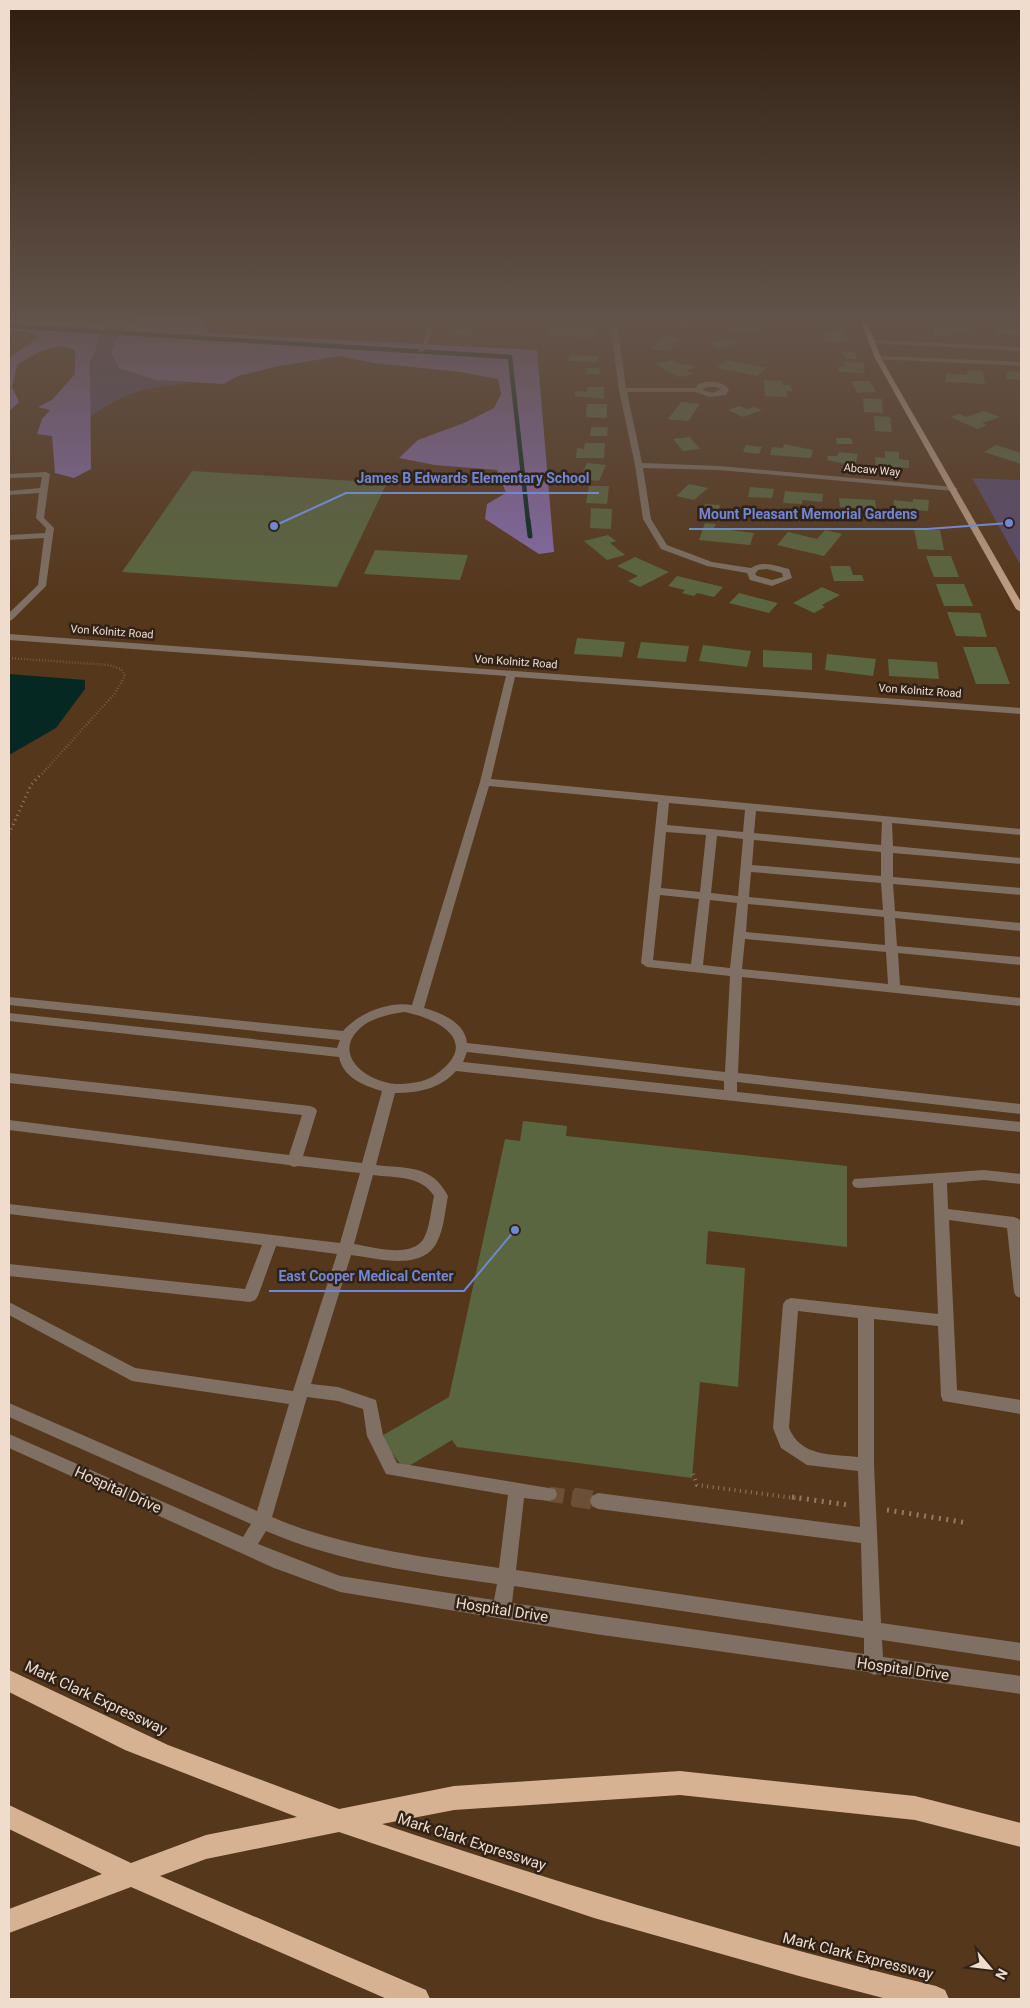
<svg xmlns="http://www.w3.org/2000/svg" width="1030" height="2008" viewBox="0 0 1030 2008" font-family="Roboto,sans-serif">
	<rect width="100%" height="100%" fill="#55371b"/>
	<path fill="#584a6e" d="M 116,321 L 129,322 L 116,340 L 156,380 L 194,383 C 149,387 127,390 90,417 C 90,385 85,339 116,321 Z
		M 972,478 L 1021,480 L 1021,566 Z"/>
	<path fill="#856baa" d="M 9,319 L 116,321 L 104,328 L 90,364 L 91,469 L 74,478 L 55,473 L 52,436 L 37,434 L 42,419 L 50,410 L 38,407 L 52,400 L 75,374 L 75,350 C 55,340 35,354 17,365 L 12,387 L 19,402 L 9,411 L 9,358 L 39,337 L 26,331 L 9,331 Z
		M 132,319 L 205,319 L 208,333 L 537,350 L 554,552 L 539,554 L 485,519 L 487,504 L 506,493 L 497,470 L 435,465 L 399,458 L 418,440 L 464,423 L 494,408 L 501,394 L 498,379 L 460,372 L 374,363 L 339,356 L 279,366 L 238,376 L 223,384 L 156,380 L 119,368 L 111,352 L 116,340 Z"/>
	<path fill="#062823" d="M 9,674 L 85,680 L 85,689 L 56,728 L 9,755 Z"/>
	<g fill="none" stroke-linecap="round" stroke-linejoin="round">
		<path stroke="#062823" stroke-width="4.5" d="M 9,326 L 510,357 L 528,521"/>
		<path stroke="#062823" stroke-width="5" d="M 528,520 L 530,536"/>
	</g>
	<path fill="#5a663f" d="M 323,319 L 350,319 L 357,320 L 352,326 L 320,323 Z
		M 741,319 L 762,319 L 761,332 L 731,330 L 732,324 L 741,325 Z
		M 821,319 L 837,319 L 841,326 L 825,326 Z
		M 915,319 L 957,322 L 957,325 L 971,326 L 971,333 L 950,332 L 950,336 L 934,335 L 934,328 L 915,326 Z
		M 375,321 L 405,322 L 402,328 L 372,327 Z
		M 463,322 L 479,324 L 469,336 L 452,334 Z
		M 997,327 L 1021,329 L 1021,343 L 1019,335 L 997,334 Z
		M 548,328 L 595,329 L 595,337 L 548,336 Z
		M 827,330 L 844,330 L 848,342 L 826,342 L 822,333 L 828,333 Z
		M 663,336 L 679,338 L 669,351 L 652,349 Z
		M 729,338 L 740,343 L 719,348 L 709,343 Z
		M 841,352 L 854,352 L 858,359 L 845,359 Z
		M 570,355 L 599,356 L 597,362 L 568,361 Z
		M 671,360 L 681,365 L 689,364 L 696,367 L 687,370 L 694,374 L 678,377 L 655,364 Z
		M 726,360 L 767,368 L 757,376 L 717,368 Z
		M 844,362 L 863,363 L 865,373 L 839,372 L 837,367 L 845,367 Z
		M 586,368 L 599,368 L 600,374 L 587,374 Z
		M 967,370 L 983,371 L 985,384 L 946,382 L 946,373 L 968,375 Z
		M 1006,371 L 1021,372 L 1021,380 L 1007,379 Z
		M 764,380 L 782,381 L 782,385 L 791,385 L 792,391 L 787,391 L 787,397 L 765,396 Z
		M 851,381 L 870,381 L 876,392 L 857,393 Z
		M 587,387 L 604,387 L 604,399 L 575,396 L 575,391 L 587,392 Z
		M 863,398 L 882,399 L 883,413 L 864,412 Z
		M 681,402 L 700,404 L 688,421 L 668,419 Z
		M 587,404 L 607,404 L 607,418 L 586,417 Z
		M 739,406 L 747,409 L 754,407 L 762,410 L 743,417 L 728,410 Z
		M 984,411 L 1000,417 L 982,423 L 987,425 L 977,429 L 951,417 L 959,414 L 966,417 Z
		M 874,416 L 890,417 L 892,432 L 875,431 Z
		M 591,427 L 608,427 L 607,436 L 590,436 Z
		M 690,437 L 700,449 L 683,451 L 673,439 Z
		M 836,438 L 851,438 L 853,444 L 837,444 Z
		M 585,443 L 605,443 L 604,458 L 576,458 L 577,448 L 584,449 Z
		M 784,444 L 813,450 L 811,458 L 770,455 L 772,447 L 783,448 Z
		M 746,445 L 762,447 L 759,454 L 743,452 Z
		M 996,445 L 1021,453 L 1021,464 L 984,452 Z
		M 885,451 L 899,452 L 899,459 L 909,460 L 909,468 L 876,466 L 875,457 L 885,458 Z
		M 839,452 L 858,454 L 855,466 L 827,460 L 828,456 L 837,456 Z
		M 587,463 L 606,465 L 599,481 L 580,479 Z
		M 192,471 L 387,483 L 337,587 L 122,572 Z
		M 689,484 L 708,488 L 694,500 L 676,496 Z
		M 589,486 L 609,486 L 607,504 L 586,503 Z
		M 750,487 L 774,489 L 772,498 L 748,497 Z
		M 785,491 L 823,494 L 822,502 L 802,500 L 802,504 L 783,503 Z
		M 839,498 L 875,500 L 876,509 L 840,507 Z
		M 913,499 L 929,500 L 928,511 L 893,508 L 894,500 L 913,502 Z
		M 705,504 L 720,505 L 719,513 L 704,512 Z
		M 591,508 L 612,509 L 611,529 L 590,528 Z
		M 705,523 L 716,524 L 714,528 L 754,533 L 750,545 L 699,540 Z
		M 914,529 L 940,530 L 944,550 L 918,549 Z
		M 825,530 L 842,534 L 824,556 L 777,545 L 788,532 L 817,539 Z
		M 608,535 L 616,541 L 610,543 L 625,555 L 607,560 L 584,541 Z
		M 375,550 L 468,555 L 460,580 L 364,574 Z
		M 926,556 L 951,556 L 959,577 L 934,577 Z
		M 635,557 L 669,572 L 640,587 L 628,581 L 638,576 L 617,566 Z
		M 830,566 L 850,566 L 853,575 L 862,575 L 864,581 L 834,581 Z
		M 677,576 L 723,587 L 714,597 L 697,593 L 694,596 L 682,593 L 685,590 L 668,586 Z
		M 936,584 L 964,584 L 973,606 L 944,606 Z
		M 822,587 L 840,595 L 822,605 L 825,607 L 814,613 L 793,603 Z
		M 739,593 L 778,603 L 769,613 L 729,603 Z
		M 947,612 L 980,613 L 987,637 L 956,636 Z
		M 577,638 L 625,642 L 622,657 L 574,654 Z
		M 641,642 L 689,646 L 686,662 L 637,658 Z
		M 703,645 L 751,651 L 747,667 L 699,661 Z
		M 963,647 L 996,647 L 1010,684 L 976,684 Z
		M 763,650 L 812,653 L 812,670 L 763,667 Z
		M 827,654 L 876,659 L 873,676 L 825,670 Z
		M 888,659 L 937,662 L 939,679 L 889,676 Z
		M 523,1121 L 567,1126 L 566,1136 L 847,1166 L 847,1247 L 708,1231 L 706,1264 L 745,1268 L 738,1387 L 700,1382 L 692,1478 L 457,1447 L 452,1440 L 404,1469 L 380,1437 L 449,1397 L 505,1139 L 520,1141 Z"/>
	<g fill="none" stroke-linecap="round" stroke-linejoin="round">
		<path stroke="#6c5036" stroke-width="15" stroke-dasharray="15 8" stroke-linecap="butt" d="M 549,1494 L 582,1499"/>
		<path stroke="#6c5036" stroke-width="19" stroke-dasharray="19 9" stroke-linecap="butt" d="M 573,1497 L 598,1501"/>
		<path stroke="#937a63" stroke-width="2.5" stroke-dasharray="0.5 2.5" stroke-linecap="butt" d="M 9,658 L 109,665 L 121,669 L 125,676 L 115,693 L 41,775"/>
		<path stroke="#937a63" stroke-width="3" stroke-dasharray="1 4" stroke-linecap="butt" d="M 9,834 L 31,785 L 42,773"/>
		<path stroke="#937a63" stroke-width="4" stroke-dasharray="1 4.5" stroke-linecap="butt" d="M 693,1474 L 697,1485 L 801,1499"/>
		<path stroke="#937a63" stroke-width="5" stroke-dasharray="2 5.5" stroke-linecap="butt" d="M 792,1497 L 849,1505
			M 887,1510 L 968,1523"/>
		<path fill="#7f7063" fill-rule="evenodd" d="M 432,319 L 438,319 L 424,351 L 419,352 Z
			M 556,319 L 677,321 L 692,319 L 702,324 L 687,329 L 676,325 L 617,323 L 626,388 L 696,388 L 698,384 C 709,381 720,380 729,389 L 726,395 L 710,397 L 696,392 L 627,392 L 642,463 L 719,466 L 954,487 L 958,489 L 954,491 L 719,470 L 643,468 L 651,519 L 667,545 L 712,562 L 751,568 C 762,560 776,566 789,569 L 792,578 L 772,586 L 750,580 L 747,573 L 707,566 L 661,549 L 643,519 L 635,465 L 619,390 L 610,323 ZM 688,322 L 692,324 L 684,323 ZM 707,387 L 716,387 L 721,389 L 713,393 L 702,390 ZM 767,569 L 782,573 L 783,577 L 772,580 L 757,576 L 755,574 L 758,570 Z
			M 872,340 L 1021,347 L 1021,351 L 870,343 L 869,342 Z
			M 878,356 L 1021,362 L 1021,366 L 876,359 L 875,358 Z
			M 46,472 L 50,474 L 44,518 L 54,528 L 46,586 L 12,620 L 9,621 L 9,613 L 38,585 L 44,538 L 9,540 L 9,535 L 45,533 L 46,528 L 36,518 L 39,493 L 9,495 L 9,491 L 40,488 L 42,477 L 9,478 L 9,474 Z
			M 9,634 L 1021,708 L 1021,714 L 515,677 L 491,779 L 1021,829 L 1021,835 L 892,823 L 893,846 L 1021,858 L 1021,864 L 893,853 L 893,877 L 1021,888 L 1021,895 L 893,884 L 895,911 L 1021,923 L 1021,931 L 895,918 L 897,946 L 1021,957 L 1021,965 L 898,953 L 900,985 L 1021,998 L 1021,1006 L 742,977 L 738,1073 L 1021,1104 L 1021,1114 L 737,1082 L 737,1092 L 1021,1122 L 1021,1132 L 456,1071 C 440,1089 418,1093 395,1093 L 376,1165 C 408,1169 431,1164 448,1196 C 445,1210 444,1229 437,1242 C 422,1272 377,1258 351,1255 L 311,1384 L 338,1387 L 376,1400 L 383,1435 L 397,1463 L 555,1489 L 557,1494 L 555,1499 L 549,1501 L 524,1498 L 516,1570 L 863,1621 L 861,1543 L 598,1509 L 592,1506 L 590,1501 L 592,1496 L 598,1493 L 860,1527 L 858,1471 L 807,1465 L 781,1448 L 773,1428 L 783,1304 L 786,1300 L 791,1298 L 938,1314 L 933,1183 L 859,1188 L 854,1187 L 852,1183 L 854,1179 L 984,1170 L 1021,1174 L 1021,1184 L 984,1180 L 947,1183 L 948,1209 L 1014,1217 L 1019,1219 L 1021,1223 L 1021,1298 L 1016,1296 L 1014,1292 L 1007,1228 L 949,1220 L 957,1390 L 1021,1400 L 1021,1414 L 943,1401 L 941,1396 L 938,1326 L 874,1319 L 874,1465 L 881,1623 L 1021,1643 L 1021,1661 L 882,1640 L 883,1657 L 1021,1676 L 1021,1694 L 877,1674 L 874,1675 L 868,1672 L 595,1634 L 340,1592 L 274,1568 L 9,1448 L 9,1434 L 243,1537 L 251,1524 L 9,1417 L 9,1403 L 257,1511 L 289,1404 L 132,1381 L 9,1315 L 9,1302 L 135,1368 L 293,1391 L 337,1254 L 276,1246 L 258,1296 L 255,1300 L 250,1302 L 9,1276 L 9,1264 L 245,1289 L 262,1245 L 9,1214 L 9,1204 L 340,1243 L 360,1173 L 298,1166 L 294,1167 L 289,1165 L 9,1130 L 9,1120 L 289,1155 L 302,1115 L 9,1083 L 9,1073 L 310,1106 L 315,1108 L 317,1111 L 303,1156 L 362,1163 L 382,1091 C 365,1086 343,1078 339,1057 L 9,1021 L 9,1013 L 337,1048 L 340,1040 L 9,1005 L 9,997 L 343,1031 C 359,1013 388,1001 412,1005 L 480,782 L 506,676 L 9,640 ZM 489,786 L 658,802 L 641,963 L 647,967 L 730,976 L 725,1072 L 467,1043 C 465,1022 441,1013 424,1008 ZM 669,803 L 745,810 L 743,832 L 667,825 ZM 756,811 L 882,822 L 881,845 L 754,833 ZM 666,832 L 706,835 L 700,892 L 661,888 ZM 717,836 L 743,839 L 738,896 L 711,893 ZM 754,840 L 881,852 L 881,876 L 752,865 ZM 751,872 L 881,883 L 883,910 L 749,897 ZM 660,895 L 699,899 L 691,964 L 653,960 ZM 710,900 L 737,903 L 730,968 L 703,965 ZM 748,904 L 884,917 L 885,945 L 746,932 ZM 745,939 L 886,952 L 888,984 L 742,969 ZM 404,1012 C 437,1018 481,1041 438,1073 C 428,1081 415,1083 402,1084 C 368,1085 327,1053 364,1025 C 375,1017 391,1014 404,1012 ZM 467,1052 L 724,1081 L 724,1090 L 463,1062 ZM 373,1175 C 395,1178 421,1175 434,1196 C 431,1209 430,1227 424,1238 C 412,1259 374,1247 354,1244 ZM 798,1311 L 858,1318 L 858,1457 C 831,1454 801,1457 789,1428 ZM 307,1397 L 338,1401 L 363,1409 L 367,1436 L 386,1474 L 508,1495 L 499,1568 C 424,1557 341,1547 272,1517 ZM 266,1531 C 337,1562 419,1573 497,1584 L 494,1600 L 340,1576 L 258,1544 ZM 514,1586 L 864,1638 L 864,1654 L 512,1603 Z"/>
		<path fill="#be9f86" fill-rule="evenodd" d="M 860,319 L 866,319 L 881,358 L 1021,602 L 1021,612 L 1016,609 L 875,358 Z"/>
		<path fill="#d6b293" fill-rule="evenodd" d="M 9,1670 L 168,1745 L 339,1809 L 454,1786 L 680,1771 L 915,1796 L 1021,1823 L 1021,1847 L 915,1820 L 680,1795 L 454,1810 L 382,1824 C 565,1886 749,1940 936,1986 L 945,1990 L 949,1999 L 887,1999 L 799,1976 L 594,1918 L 339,1832 L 206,1859 L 160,1876 L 426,1990 L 430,1999 L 387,1999 L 131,1887 L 9,1933 L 9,1909 L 102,1874 L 9,1829 L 9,1805 L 131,1863 L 206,1835 L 297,1817 L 125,1750 L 9,1692 Z"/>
	</g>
	<linearGradient id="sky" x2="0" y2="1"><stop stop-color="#2f1e0f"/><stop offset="0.53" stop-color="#62534a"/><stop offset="1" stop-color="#62534a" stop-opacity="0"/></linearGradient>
	<rect width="1030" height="600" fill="url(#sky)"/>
	<g text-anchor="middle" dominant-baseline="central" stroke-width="5" stroke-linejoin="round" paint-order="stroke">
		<g font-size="11" fill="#efdccc" stroke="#302216">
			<text transform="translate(872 470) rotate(5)">Abcaw Way</text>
			<text transform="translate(112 632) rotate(4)">Von Kolnitz Road</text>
			<text transform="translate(516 662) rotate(4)">Von Kolnitz Road</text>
			<text transform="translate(920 691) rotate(4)">Von Kolnitz Road</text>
		</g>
		<g font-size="15" fill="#efdccc" stroke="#302216">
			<text transform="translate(118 1490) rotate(24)">Hospital Drive</text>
			<text transform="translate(502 1610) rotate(9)">Hospital Drive</text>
			<text transform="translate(903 1669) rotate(8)">Hospital Drive</text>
			<text transform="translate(96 1698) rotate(25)">Mark Clark Expressway</text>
			<text transform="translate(472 1842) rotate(18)">Mark Clark Expressway</text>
			<text transform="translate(858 1956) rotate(14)">Mark Clark Expressway</text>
		</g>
	</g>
	<path fill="none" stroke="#7187d3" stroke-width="2" d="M274 526L346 493H599M1009 523L927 529H689M515 1230L464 1291H269"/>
	<g fill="#7187d3" stroke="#302216" stroke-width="2">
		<circle cx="274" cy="526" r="5"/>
		<circle cx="1009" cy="523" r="5"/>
		<circle cx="515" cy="1230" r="5"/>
	</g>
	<g font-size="14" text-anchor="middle" font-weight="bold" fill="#7187d3" stroke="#302216" stroke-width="5" stroke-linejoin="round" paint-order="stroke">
		<text x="473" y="483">James B Edwards Elementary School</text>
		<text x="808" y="519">Mount Pleasant Memorial Gardens</text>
		<text x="366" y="1281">East Cooper Medical Center</text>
	</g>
	<rect width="1030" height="2008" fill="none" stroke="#efdccc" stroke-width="20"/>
	<g transform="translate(990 1968) rotate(118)" stroke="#302216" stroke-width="4" paint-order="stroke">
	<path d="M0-4L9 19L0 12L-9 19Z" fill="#efdccc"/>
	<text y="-8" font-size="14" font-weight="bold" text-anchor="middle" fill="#efdccc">N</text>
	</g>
</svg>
